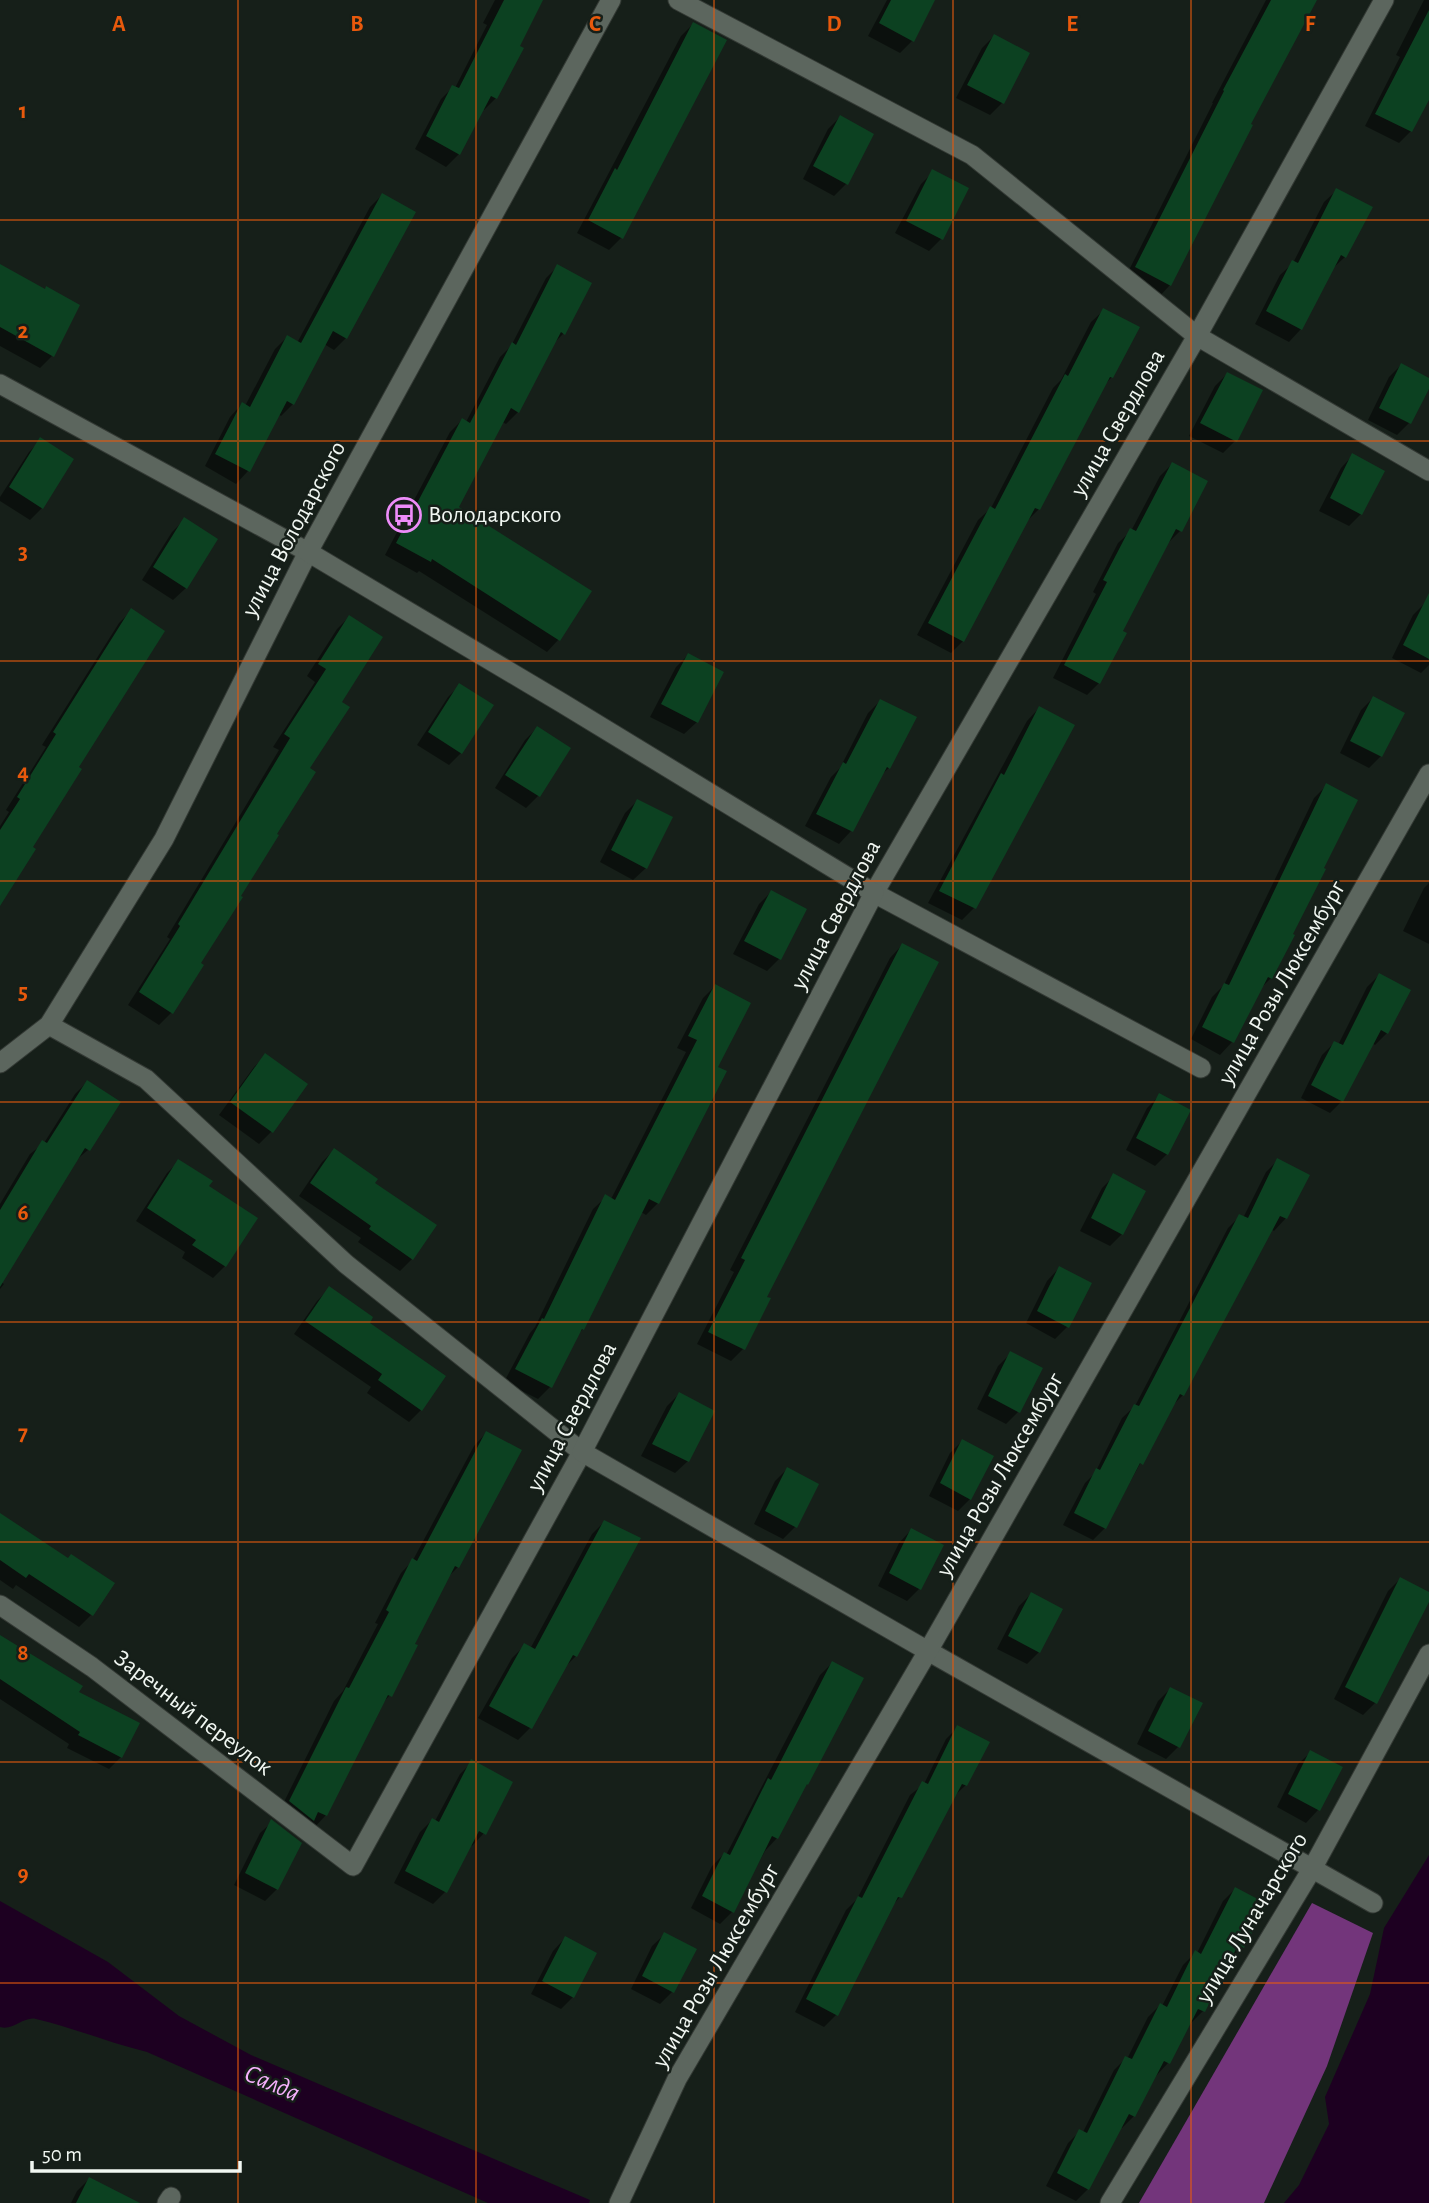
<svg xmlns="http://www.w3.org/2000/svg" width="1429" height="2203" viewBox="0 0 1429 2203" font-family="'Alegreya Sans',sans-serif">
	<rect width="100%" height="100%" fill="#161f19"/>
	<path fill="#73357b" d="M 1312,1903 L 1373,1933 L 1327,2066 L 1264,2203 L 1139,2203 Z"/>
	<path fill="#1d0021" d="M 1429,1855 L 1429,2203 L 1284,2203 L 1299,2185 L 1329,2124 L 1325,2097 L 1370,1994 L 1384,1928 Z
		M 0,1901 L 108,1962 L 179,2016 L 251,2055 L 590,2200 L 589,2203 L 488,2203 L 147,2052 C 110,2043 74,2028 36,2019 C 24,2016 13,2031 0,2027 Z"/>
	<path fill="#0007" d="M 495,0 L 541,0 L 517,46 L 496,98 L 484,110 L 482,109 L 459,154 L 446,167 L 415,149 L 441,99 L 453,87 L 455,88 L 487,25 L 483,23 Z
		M 887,0 L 933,0 L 912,41 L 900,53 L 868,36 Z
		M 1266,0 L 1306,0 L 1249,125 L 1250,126 L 1170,285 L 1158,298 L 1124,280 L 1213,103 L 1212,103 Z
		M 1424,0 L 1429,0 L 1429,96 L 1411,131 L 1399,143 L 1365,126 L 1400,57 L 1396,55 Z
		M 693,24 L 725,41 L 621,238 L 609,250 L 577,233 L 681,36 Z
		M 994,36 L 1002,103 L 990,115 L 956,98 L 982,48 Z
		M 840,117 L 872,135 L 846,184 L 834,196 L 803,179 L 828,129 Z
		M 933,172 L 941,239 L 929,251 L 895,233 L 921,184 Z
		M 1337,190 L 1345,257 L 1332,269 L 1301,329 L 1289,342 L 1255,324 L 1280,275 L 1293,263 L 1324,202 Z
		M 382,195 L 346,338 L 334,350 L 324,344 L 293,404 L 281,416 L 278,414 L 248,471 L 236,484 L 205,466 L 230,417 L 242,404 L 245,406 L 275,349 L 287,337 L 297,343 L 370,207 Z
		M 558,266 L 563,334 L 552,345 L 518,412 L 506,424 L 502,422 L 457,508 L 559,639 L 547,652 L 419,571 L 417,573 L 385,555 L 450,432 L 462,420 L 466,422 L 500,357 L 511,346 L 546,278 Z
		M 0,267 L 52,356 L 40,368 L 0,346 Z
		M 1104,310 L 1112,377 L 1103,386 L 1039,509 L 1027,521 L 963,641 L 951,653 L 917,635 L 978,520 L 991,508 L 1053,388 L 1061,380 L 1091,322 Z
		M 1401,365 L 1429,380 L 1429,385 L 1409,423 L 1397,435 L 1368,420 L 1389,377 Z
		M 1227,374 L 1235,441 L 1223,453 L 1189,436 L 1215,386 Z
		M 41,440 L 42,508 L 30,520 L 0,501 L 0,497 L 29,452 Z
		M 1353,455 L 1361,514 L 1349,526 L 1319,511 L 1341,468 Z
		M 1172,464 L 1180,531 L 1168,543 L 1121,632 L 1099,683 L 1087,695 L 1053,678 L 1096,594 L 1093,592 L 1118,543 L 1131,531 L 1160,476 Z
		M 184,520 L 186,588 L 173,600 L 142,580 L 172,532 Z
		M 1425,603 L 1429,605 L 1429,665 L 1421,673 L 1392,658 L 1413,615 Z
		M 131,611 L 77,768 L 0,902 L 0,826 L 9,812 L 6,810 L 46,747 L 42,745 L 119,623 Z
		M 349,617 L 339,702 L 308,769 L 199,964 L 202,965 L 171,1013 L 159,1025 L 128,1005 L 170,939 L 167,937 L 279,750 L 273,747 L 315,682 L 307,676 L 337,629 Z
		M 688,655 L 697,722 L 684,734 L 650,717 L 676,667 Z
		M 460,685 L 461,753 L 449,765 L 417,745 L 448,697 Z
		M 1373,698 L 1381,756 L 1369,768 L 1340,753 L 1361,710 Z
		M 880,701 L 889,768 L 880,776 L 851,831 L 839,844 L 805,826 L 831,777 L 840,768 L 868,713 Z
		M 1039,708 L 1073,726 L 974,908 L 962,920 L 928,903 L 1027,721 Z
		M 537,728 L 568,748 L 538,796 L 526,808 L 495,788 L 525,740 Z
		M 1326,786 L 1271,978 L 1260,989 L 1232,1042 L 1220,1055 L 1191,1039 L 1212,997 L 1224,985 L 1314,798 Z
		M 637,801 L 646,868 L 633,880 L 600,862 L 625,813 Z
		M 1429,883 L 1429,944 L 1403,931 L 1424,888 Z
		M 771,892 L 805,909 L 779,959 L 767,971 L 733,954 L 759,904 Z
		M 902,945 L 765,1297 L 743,1349 L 731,1361 L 697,1344 L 734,1272 L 730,1270 L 890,958 Z
		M 1379,975 L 1387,1033 L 1375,1045 L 1372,1043 L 1342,1101 L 1330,1113 L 1301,1098 L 1322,1055 L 1334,1043 L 1338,1045 L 1367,987 Z
		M 715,986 L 716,1067 L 658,1203 L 646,1215 L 641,1212 L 583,1329 L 577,1335 L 550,1387 L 538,1399 L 504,1382 L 530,1333 L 535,1327 L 593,1209 L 606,1197 L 611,1199 L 686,1052 L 677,1048 L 703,998 Z
		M 266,1055 L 306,1084 L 271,1132 L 259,1144 L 219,1115 L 254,1067 Z
		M 87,1082 L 88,1150 L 75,1161 L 1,1282 L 4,1284 L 0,1289 L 0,1204 L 30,1154 L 44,1143 L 75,1094 Z
		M 1159,1096 L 1167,1154 L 1155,1166 L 1126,1150 L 1147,1108 Z
		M 334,1150 L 373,1183 L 412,1259 L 400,1271 L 358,1242 L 361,1238 L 299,1196 L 322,1162 Z
		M 1278,1160 L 1286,1218 L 1274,1231 L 1271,1229 L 1183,1395 L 1171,1407 L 1105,1528 L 1093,1540 L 1063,1525 L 1085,1483 L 1095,1473 L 1122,1418 L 1135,1406 L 1228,1228 L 1240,1216 L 1243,1218 L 1266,1172 Z
		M 179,1161 L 206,1187 L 225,1266 L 213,1278 L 182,1258 L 185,1252 L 136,1221 L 167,1173 Z
		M 1114,1176 L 1122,1234 L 1110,1246 L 1080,1231 L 1102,1188 Z
		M 1059,1268 L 1067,1327 L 1055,1339 L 1026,1323 L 1047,1281 Z
		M 329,1289 L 367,1323 L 421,1410 L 409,1422 L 367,1393 L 371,1387 L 294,1334 L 317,1301 Z
		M 1011,1353 L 1018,1412 L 1006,1424 L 977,1409 L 998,1366 Z
		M 679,1394 L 688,1461 L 675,1473 L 641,1456 L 667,1406 Z
		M 486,1433 L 458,1567 L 446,1579 L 390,1695 L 381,1705 L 326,1815 L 314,1828 L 278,1814 L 334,1701 L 343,1691 L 378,1624 L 375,1623 L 401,1573 L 413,1560 L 474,1446 Z
		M 962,1441 L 970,1499 L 958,1511 L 929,1496 L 950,1453 Z
		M 787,1469 L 795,1527 L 783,1539 L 754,1524 L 775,1481 Z
		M 0,1522 L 91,1615 L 79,1627 L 16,1585 L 13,1589 L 0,1580 Z
		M 604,1522 L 576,1656 L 565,1667 L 530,1728 L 518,1740 L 478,1718 L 512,1658 L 524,1646 L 530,1649 L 592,1534 Z
		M 911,1530 L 919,1589 L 907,1601 L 878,1586 L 899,1543 Z
		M 1400,1579 L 1429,1594 L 1429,1598 L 1375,1703 L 1363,1715 L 1334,1699 L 1388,1591 Z
		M 1031,1594 L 1039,1652 L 1027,1664 L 997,1649 L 1019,1606 Z
		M 0,1636 L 76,1693 L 121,1757 L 109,1769 L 67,1748 L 69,1744 L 0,1699 Z
		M 832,1663 L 862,1678 L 777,1838 L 765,1851 L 732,1912 L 720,1924 L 691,1908 L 712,1866 L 724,1854 L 726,1855 L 820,1675 Z
		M 1170,1689 L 1178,1747 L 1166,1759 L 1137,1744 L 1158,1701 Z
		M 958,1727 L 966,1785 L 953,1797 L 900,1897 L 892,1906 L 836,2015 L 824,2027 L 795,2012 L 846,1910 L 857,1899 L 910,1795 L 924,1784 L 946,1739 Z
		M 1311,1752 L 1340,1768 L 1318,1810 L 1306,1823 L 1277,1807 L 1298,1764 Z
		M 472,1762 L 484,1833 L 472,1846 L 470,1844 L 445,1892 L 433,1904 L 394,1883 L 420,1832 L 432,1820 L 435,1821 L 460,1774 Z
		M 272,1822 L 277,1889 L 265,1901 L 234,1885 L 260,1833 Z
		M 1235,1889 L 1243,1947 L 1231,1959 L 1203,2011 L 1191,2023 L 1189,2022 L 1168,2063 L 1156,2076 L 1134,2116 L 1122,2128 L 1120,2127 L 1088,2189 L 1076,2201 L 1046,2186 L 1068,2143 L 1080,2131 L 1083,2132 L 1114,2070 L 1126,2058 L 1127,2059 L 1148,2017 L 1160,2005 L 1162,2006 L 1183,1965 L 1195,1953 L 1197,1953 L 1223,1901 Z
		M 665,1934 L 694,1949 L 672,1992 L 660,2004 L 631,1989 L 652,1946 Z
		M 565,1938 L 573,1997 L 561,2009 L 531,1994 L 553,1951 Z
		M 89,2179 L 115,2203 L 71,2203 L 77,2191 Z"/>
	<path fill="#0c4121" d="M 504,0 L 543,0 L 520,46 L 524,48 L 497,99 L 491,96 L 460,155 L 426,136 L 452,85 L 459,88 Z
		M 891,0 L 935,0 L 914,42 L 879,23 Z
		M 1271,0 L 1317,0 L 1251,124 L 1253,125 L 1171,286 L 1135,267 L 1224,91 L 1223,90 Z
		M 1429,10 L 1429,100 L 1412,132 L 1375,114 Z
		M 693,22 L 727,40 L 623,239 L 588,220 L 615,168 L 617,170 Z
		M 994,34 L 1030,53 L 1004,104 L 967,85 Z
		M 840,115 L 874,134 L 848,185 L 813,166 Z
		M 932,169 L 969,188 L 943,240 L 906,221 Z
		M 1336,188 L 1373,207 L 1346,258 L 1341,255 L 1302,330 L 1266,311 L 1292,260 L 1298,263 Z
		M 382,193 L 416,212 L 347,339 L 333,331 L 294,405 L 287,401 L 250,472 L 215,454 L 242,402 L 250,407 L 287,335 L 301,343 Z
		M 0,264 L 45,289 L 46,286 L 80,305 L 54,357 L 0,327 Z
		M 557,264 L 592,283 L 565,335 L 561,332 L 519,413 L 511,408 L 459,507 L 592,591 L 560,641 L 432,559 L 431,562 L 396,543 L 462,418 L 470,423 L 512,342 L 516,345 Z
		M 1103,308 L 1140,327 L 1113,378 L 1110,377 L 1040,510 L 1035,508 L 964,642 L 928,623 L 990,506 L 995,509 L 1065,374 L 1068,376 Z
		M 1401,363 L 1429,378 L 1429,389 L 1411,424 L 1379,408 Z
		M 1227,372 L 1263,390 L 1237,442 L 1200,423 Z
		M 40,437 L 74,459 L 43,509 L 9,487 Z
		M 1352,453 L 1385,471 L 1362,515 L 1330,498 Z
		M 1172,462 L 1208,481 L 1182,532 L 1176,529 L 1123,631 L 1127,633 L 1100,684 L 1064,665 L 1107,582 L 1103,580 L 1130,528 L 1136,531 Z
		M 184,517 L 218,539 L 187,589 L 153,567 Z
		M 1429,593 L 1429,659 L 1403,645 Z
		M 131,608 L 165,631 L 79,767 L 82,769 L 33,847 L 36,849 L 0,906 L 0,830 L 20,799 L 17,797 L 56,734 L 53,732 Z
		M 349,615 L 383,637 L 342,702 L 350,707 L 310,768 L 316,772 L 277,834 L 279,835 L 241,896 L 243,897 L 201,963 L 204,965 L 173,1014 L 139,992 L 180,926 L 178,924 L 290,738 L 284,734 L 326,669 L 318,664 Z
		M 688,653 L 724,672 L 698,723 L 661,704 Z
		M 459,683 L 494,705 L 462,754 L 428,732 Z
		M 1373,696 L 1405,713 L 1382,757 L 1350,741 Z
		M 880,699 L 917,717 L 890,769 L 887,767 L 853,832 L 816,814 L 843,762 L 846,764 Z
		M 1039,706 L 1075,725 L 976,909 L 939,891 L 1001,773 L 1004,775 Z
		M 537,726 L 571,748 L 540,797 L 505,775 Z
		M 1326,783 L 1358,800 L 1324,868 L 1326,869 L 1293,934 L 1295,935 L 1272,979 L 1268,977 L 1234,1043 L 1202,1027 L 1224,983 L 1229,985 Z
		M 637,799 L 673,817 L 647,869 L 611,850 Z
		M 771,890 L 807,909 L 781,960 L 744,941 Z
		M 902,943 L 939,962 L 767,1297 L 771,1298 L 745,1350 L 708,1332 L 745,1260 L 741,1258 Z
		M 1379,973 L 1411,990 L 1388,1034 L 1381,1030 L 1343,1102 L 1311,1085 L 1334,1041 L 1343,1045 Z
		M 715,984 L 751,1003 L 718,1067 L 727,1071 L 659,1204 L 649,1199 L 584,1330 L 582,1329 L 552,1388 L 515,1369 L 542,1318 L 544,1319 L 605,1194 L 615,1200 L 697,1040 L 688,1036 Z
		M 265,1053 L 308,1084 L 273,1133 L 230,1102 Z
		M 87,1080 L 121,1102 L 90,1151 L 85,1148 L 0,1287 L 0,1210 L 42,1140 L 47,1143 Z
		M 1159,1093 L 1191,1110 L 1168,1155 L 1136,1138 Z
		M 334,1148 L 378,1179 L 375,1183 L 437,1225 L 413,1260 L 369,1229 L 371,1226 L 310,1183 Z
		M 1277,1158 L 1310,1175 L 1287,1219 L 1280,1216 L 1184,1396 L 1180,1394 L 1143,1465 L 1140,1463 L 1106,1529 L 1074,1513 L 1096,1468 L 1100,1470 L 1134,1404 L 1139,1406 L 1239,1214 L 1248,1218 Z
		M 178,1159 L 213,1181 L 209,1186 L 258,1218 L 226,1267 L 192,1245 L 196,1240 L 147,1208 Z
		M 1113,1173 L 1146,1191 L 1123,1235 L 1091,1218 Z
		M 1059,1266 L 1092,1283 L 1069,1328 L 1037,1311 Z
		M 329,1286 L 373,1317 L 370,1323 L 446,1376 L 422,1411 L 378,1380 L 382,1374 L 305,1321 Z
		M 1010,1351 L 1043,1368 L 1020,1413 L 988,1396 Z
		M 679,1392 L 715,1411 L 689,1462 L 652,1444 Z
		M 486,1431 L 522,1450 L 459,1568 L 455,1566 L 415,1644 L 418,1645 L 392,1697 L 388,1695 L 327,1816 L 318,1812 L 314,1821 L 289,1801 L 346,1687 L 349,1688 L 389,1612 L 386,1610 L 412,1558 L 417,1561 Z
		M 962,1439 L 994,1456 L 971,1500 L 940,1483 Z
		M 787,1467 L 819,1484 L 797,1528 L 765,1511 Z
		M 0,1513 L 68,1558 L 71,1554 L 115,1583 L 93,1616 L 29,1574 L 26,1578 L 0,1560 Z
		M 604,1520 L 641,1538 L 577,1657 L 573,1655 L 532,1729 L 489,1706 L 524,1643 L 535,1649 Z
		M 911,1528 L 944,1545 L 921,1590 L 889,1573 Z
		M 1400,1577 L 1429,1592 L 1429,1602 L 1377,1704 L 1345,1687 Z
		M 1031,1592 L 1063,1609 L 1040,1653 L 1008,1636 Z
		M 0,1635 L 83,1686 L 79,1692 L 140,1723 L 122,1758 L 78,1735 L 80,1732 L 0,1679 Z
		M 832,1661 L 864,1678 L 808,1785 L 807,1784 L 778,1839 L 772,1836 L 734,1913 L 702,1896 L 724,1852 L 730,1855 L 768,1778 L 771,1780 Z
		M 1170,1687 L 1203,1703 L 1180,1748 L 1148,1731 Z
		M 957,1725 L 990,1742 L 967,1786 L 962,1784 L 902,1898 L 898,1897 L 838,2016 L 806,1999 L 858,1896 L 862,1898 L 922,1781 L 928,1784 Z
		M 1310,1750 L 1343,1767 L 1320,1811 L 1288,1794 Z
		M 471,1759 L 513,1782 L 486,1835 L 479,1831 L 447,1893 L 405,1871 L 432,1818 L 439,1822 Z
		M 271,1819 L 302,1843 L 278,1890 L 245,1873 Z
		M 1235,1887 L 1267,1904 L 1244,1948 L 1238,1945 L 1205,2012 L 1198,2009 L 1170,2064 L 1164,2061 L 1135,2117 L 1129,2114 L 1089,2190 L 1057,2173 L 1079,2129 L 1087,2133 L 1125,2056 L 1132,2059 L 1160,2003 L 1167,2007 L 1195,1950 L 1201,1954 Z
		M 664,1932 L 697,1949 L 674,1993 L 642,1976 Z
		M 565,1936 L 597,1953 L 574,1998 L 542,1981 Z
		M 89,2177 L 140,2203 L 76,2203 Z"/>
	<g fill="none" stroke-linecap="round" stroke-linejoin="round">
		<g stroke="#333934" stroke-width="21">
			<path id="minor" d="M 678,0 L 972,155 L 1197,336 L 1429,471
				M 0,384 L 308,552 L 164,839 L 49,1025 L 0,1063
				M 1201,1068 L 874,893 L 1197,336 L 1384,0
				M 0,1605 L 92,1667 L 353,1866 L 582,1452 L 346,1264 L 146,1079 L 49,1025
				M 928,1651 L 1373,1903
				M 167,2203 L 171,2197
				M 1110,2203 L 1312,1869 L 1429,1654"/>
		</g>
		<g stroke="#333934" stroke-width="21">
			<path id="tertiary" d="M 611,0 L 308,552 L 562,703 L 874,893 L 582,1452 L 928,1651
				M 619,2203 L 677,2079 L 928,1651 L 1429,774"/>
		</g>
		<use href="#minor" stroke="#5c665e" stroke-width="19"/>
		<use href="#tertiary" stroke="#5c665e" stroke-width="19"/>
	</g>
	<path fill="none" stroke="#e8590c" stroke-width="2" stroke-opacity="0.55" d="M 238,0 L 238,2203M 476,0 L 476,2203M 714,0 L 714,2203M 953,0 L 953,2203M 1191,0 L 1191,2203M 0,220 L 1429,220M 0,441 L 1429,441M 0,661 L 1429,661M 0,881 L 1429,881M 0,1102 L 1429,1102M 0,1322 L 1429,1322M 0,1542 L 1429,1542M 0,1762 L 1429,1762M 0,1983 L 1429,1983"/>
	<defs>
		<g id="bus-ring" transform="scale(1.75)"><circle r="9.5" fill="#161f19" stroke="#ed8cf9" stroke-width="1.5"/><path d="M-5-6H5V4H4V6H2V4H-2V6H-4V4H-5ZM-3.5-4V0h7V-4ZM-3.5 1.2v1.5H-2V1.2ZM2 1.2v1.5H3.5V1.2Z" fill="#ed8cf9"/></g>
	</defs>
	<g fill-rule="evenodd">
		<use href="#bus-ring" x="404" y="515"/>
	</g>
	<g text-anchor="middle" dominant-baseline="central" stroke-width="5" stroke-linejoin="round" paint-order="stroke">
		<g font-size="24" fill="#f1f7f2" stroke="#161f19">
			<text transform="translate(1118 423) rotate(-60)">улица Свердлова</text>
			<text transform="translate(294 529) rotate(-62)">улица Володарского</text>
			<text transform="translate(836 915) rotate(-62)">улица Свердлова</text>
			<text transform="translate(1282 983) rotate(-60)">улица Розы Люксембург</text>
			<text transform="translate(572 1417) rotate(-62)">улица Свердлова</text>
			<text transform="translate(1000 1475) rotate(-60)">улица Розы Люксембург</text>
			<text transform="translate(193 1713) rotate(37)">Заречный переулок</text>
			<text transform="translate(1252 1918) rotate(-59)">улица Луначарского</text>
			<text transform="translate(716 1966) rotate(-60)">улица Розы Люксембург</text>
		</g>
		<g font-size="24" fill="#f1f7f2" stroke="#161f19" text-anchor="start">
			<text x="428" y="515">Володарского</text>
		</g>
		<g font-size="26" font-style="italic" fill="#f6b1fd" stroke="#161f19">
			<text transform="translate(272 2083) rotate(23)">Салда</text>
		</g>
	</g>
	<g font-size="23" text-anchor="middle" font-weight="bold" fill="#e8590c" stroke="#161f19" stroke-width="5" stroke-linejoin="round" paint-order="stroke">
		<text x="119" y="31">A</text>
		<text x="357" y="31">B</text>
		<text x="595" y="31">C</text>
		<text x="834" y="31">D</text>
		<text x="1072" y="31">E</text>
		<text x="1310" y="31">F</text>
		<text x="23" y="118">1</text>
		<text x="23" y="338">2</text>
		<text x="23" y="559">3</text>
		<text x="23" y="779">4</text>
		<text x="23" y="999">5</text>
		<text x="23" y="1220">6</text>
		<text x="23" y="1440">7</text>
		<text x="23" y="1660">8</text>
		<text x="23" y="1881">9</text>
	</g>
	<path d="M32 2161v10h208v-10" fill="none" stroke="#f1f7f2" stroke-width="3.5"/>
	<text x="42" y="2161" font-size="21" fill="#f1f7f2" stroke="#161f19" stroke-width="5" paint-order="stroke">50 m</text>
</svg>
